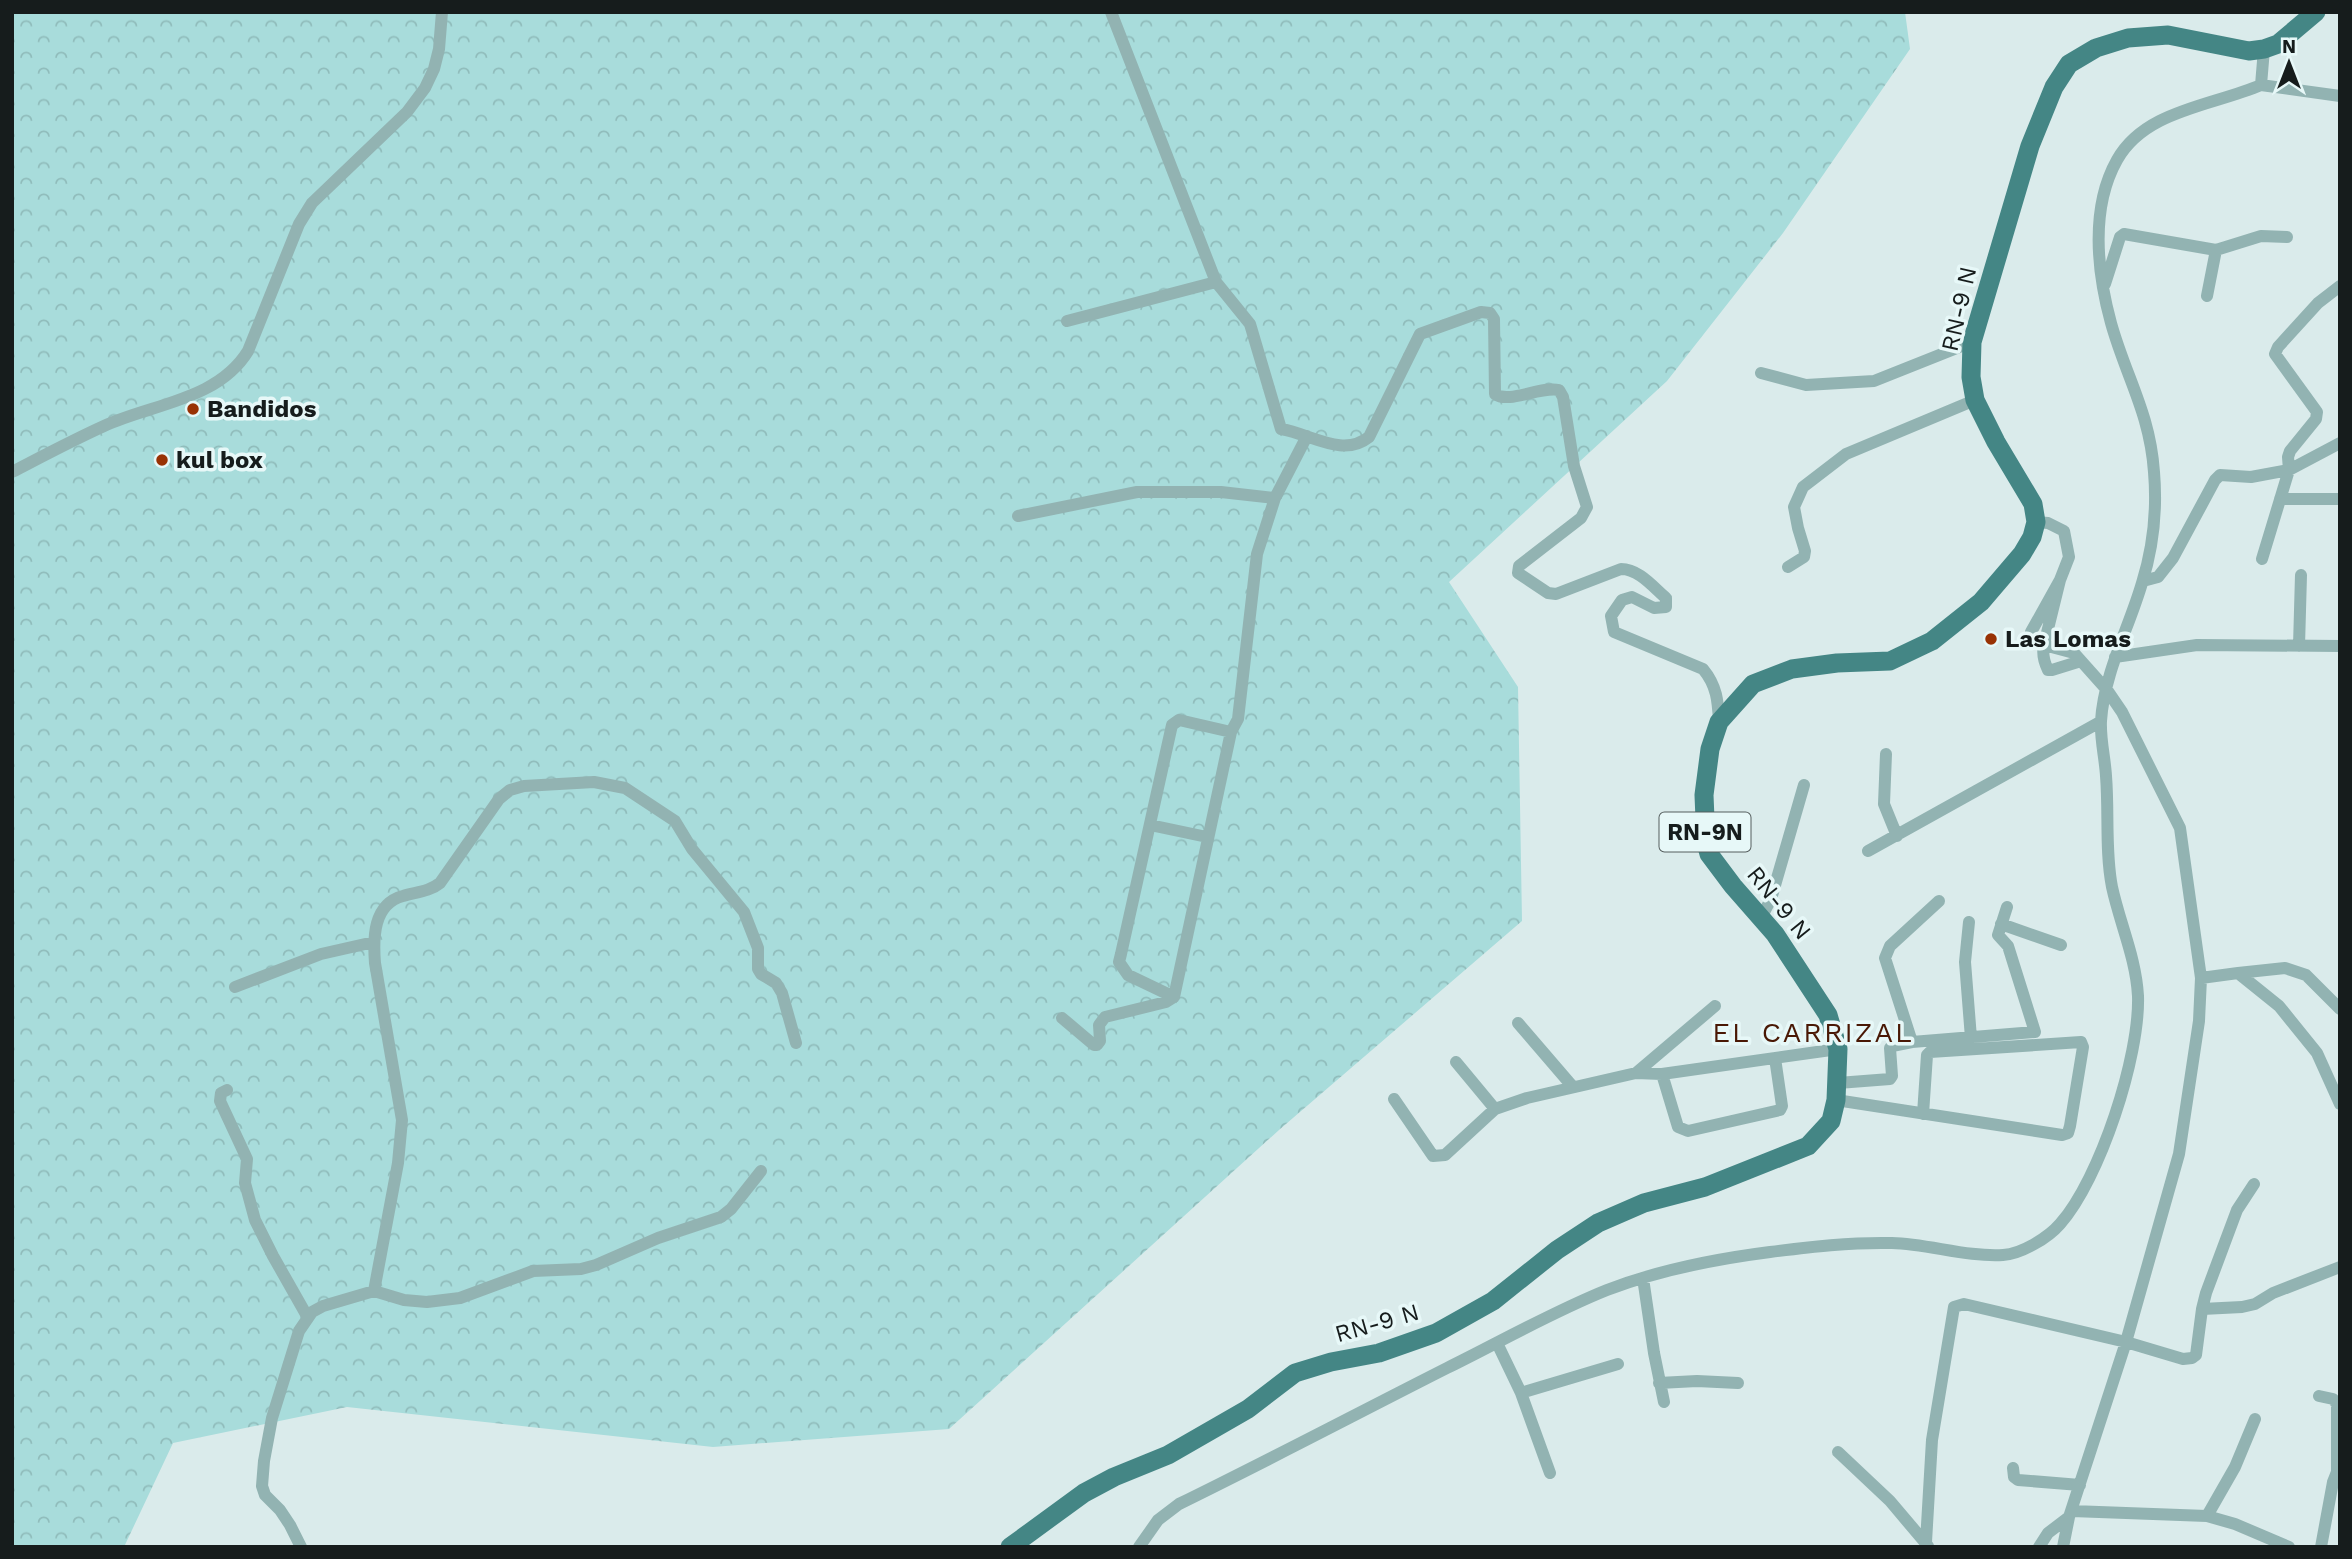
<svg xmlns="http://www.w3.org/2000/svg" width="2352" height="1559" viewBox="0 0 2352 1559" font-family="'Work Sans',sans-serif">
	<defs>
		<pattern id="forest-crowns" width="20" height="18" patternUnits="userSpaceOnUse" patternTransform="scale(1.75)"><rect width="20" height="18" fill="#a8dcdb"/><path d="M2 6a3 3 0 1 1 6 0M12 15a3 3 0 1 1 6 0" fill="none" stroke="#90bcbb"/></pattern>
	</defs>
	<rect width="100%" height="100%" fill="#daebeb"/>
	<path fill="url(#forest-crowns)" d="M 12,12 L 1905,12 L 1910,49 L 1783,233 L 1667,381 L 1449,582 L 1518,687 L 1522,921 L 1279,1130 L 949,1429 L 713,1447 L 347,1407 L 173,1443 L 124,1547 L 12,1547 Z"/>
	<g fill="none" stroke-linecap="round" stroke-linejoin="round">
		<path stroke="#92b3b2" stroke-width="12" d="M 1111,12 L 1216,282 L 1250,324 L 1281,429 C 1311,434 1343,458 1369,437 L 1420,334 L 1481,312 L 1490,313 L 1494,319 L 1495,394 C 1509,404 1540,386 1559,390 L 1563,397 L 1574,466 L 1587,507 L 1581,518 L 1519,566 L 1518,573 L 1548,593 L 1556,594 L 1621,569 C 1639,569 1653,587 1666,598 L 1666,607 L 1654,608 L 1632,597 L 1622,600 L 1611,616 L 1614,632 L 1703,669 C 1717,686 1718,701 1719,722
			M 2261,85 L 2340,96
			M 2261,85 L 2264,49
			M 2105,284 L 2120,237 L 2124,234 L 2216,250
			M 2207,296 L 2216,250 L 2261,236 L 2287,237
			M 1067,321 L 1216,282
			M 1761,373 L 1806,385 L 1874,381 L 1972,342
			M 12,472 C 43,456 73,440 104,426 C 152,404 218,400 248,351 L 299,224 L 312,203 L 407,112 L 425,88 L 434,69 L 439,49 L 442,12
			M 2280,499 L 2340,499
			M 1018,516 L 1137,492 L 1221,492 L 1275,498
			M 2036,522 L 2048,523 L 2064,531 L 2069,557 L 2060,580 L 2044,645 C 2042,654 2044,662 2048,670 L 2052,670 L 2081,661
			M 2262,559 L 2289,470 L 2288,457 L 2290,451 L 2316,419 L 2317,412 L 2275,354 L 2278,347 L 2318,303 L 2340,286
			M 1788,567 L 1804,557 L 1805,551 L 1798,528 L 1794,507 L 1803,487 L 1846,454 L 1975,400
			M 2060,580 L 2031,632 L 2035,639 L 2044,645 L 2074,653 L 2107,690 L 2122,712 L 2180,828 L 2201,978 L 2199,1021 L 2179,1154 L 2126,1342 L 2069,1517 L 2063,1547
			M 2143,581 L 2158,577 L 2173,558 L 2215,480 L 2220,475 L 2251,477 L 2289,470 L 2340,443
			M 2299,646 L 2301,575
			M 2115,657 L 2197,645 L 2340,646
			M 1886,754 L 1884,804 L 1897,836
			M 1150,825 L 1207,837
			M 1868,851 L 2100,722
			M 1761,918 L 1771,899 L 1804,785
			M 1969,922 L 1965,962 L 1971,1038
			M 2001,924 L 2061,945
			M 2238,973 L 2285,968 L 2306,975 L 2340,1009
			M 2201,978 L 2238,973 L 2279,1006 L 2317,1053 L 2340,1104
			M 235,987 L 321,954 L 374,942
			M 1174,997 L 1128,975 L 1119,962 L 1121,954 L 1172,725 L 1179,720 L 1231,732
			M 1062,1018 L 1094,1045 L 1097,1045 L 1100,1041 L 1099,1025 L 1105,1017 L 1166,1002 L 1174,997 L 1231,732 L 1238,719 L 1257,554 L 1275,498 L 1307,436
			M 1518,1023 L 1573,1087
			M 1912,1042 L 1885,958 L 1890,946 L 1939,901
			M 1456,1062 L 1495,1109
			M 1636,1073 L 1715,1006
			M 1662,1074 L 1678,1127 L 1688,1131 L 1780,1110 L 1782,1106 L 1775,1058
			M 1838,1083 L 1890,1079 L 1892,1076 L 1890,1048 L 1892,1046 L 1912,1042 L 2035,1032 L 2008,946 L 1998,935 L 2007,907
			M 227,1090 L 221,1093 L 220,1101 L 247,1159 L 245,1183 L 255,1220 L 273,1256 L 307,1316
			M 1394,1099 L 1433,1156 L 1445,1155 L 1495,1109 L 1527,1098 L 1636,1073 L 1662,1074 L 1838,1049
			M 1836,1100 L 2062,1135 L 2068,1133 L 2070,1126 L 2083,1047 L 2081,1042 L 1930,1052 L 1927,1055 L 1923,1114
			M 1643,1278 L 1654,1353 L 1664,1402
			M 374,1291 L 398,1163 L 402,1120 L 375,963 C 373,938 373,904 403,896 C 416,892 429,892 440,883 L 499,799 L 510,790 L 524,786 L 594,782 L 625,788 L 675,821 L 692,849 L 744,912 L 758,948 L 758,969 L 761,974 L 776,983 L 782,993 L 796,1043
			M 2202,1309 L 2242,1307 L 2255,1304 L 2273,1293 L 2340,1267
			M 1497,1343 L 1521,1393 L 1550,1473
			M 1659,1383 L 1697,1381 L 1738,1383
			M 1521,1393 L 1618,1364
			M 2319,1396 L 2333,1399 L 2337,1404 L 2337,1472
			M 1838,1452 L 1890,1501 L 1928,1546
			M 2013,1468 L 2014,1477 L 2018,1480 L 2080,1485
			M 2072,1511 L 2207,1516 L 2235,1524 L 2289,1547
			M 2207,1516 L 2235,1467 L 2255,1419
			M 1926,1542 L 1932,1440 L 1954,1307 L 1964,1304 L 2126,1342 L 2183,1359 L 2192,1358 L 2196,1355 L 2202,1309 L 2206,1293 L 2237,1210 L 2254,1184
			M 301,1547 L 290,1525 L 280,1510 L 265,1495 L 262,1486 L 264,1461 L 272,1418 L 299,1331 L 312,1312 L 323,1306 L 374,1291 L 404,1300 L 427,1302 L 460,1298 L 533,1271 L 581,1269 L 596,1265 L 658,1238 L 721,1217 L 731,1209 L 761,1171
			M 1139,1547 L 1158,1520 L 1179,1504 C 1269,1460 1358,1413 1447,1368 C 1500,1342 1552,1312 1607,1290 C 1659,1270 1715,1259 1770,1252 C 1810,1247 1851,1242 1892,1243 C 1929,1244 1966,1257 2003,1255 C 2021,1254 2048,1238 2060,1224 C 2100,1179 2140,1056 2138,996 C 2136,958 2120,924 2112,887 C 2105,851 2109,813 2106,776 C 2105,758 2100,739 2101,721 C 2104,673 2129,628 2142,583 C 2153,548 2157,508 2154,472 C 2150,413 2126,377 2111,323 C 2097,272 2090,208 2117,160 C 2145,110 2212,106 2261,85
			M 2039,1547 L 2048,1533 L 2069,1517
			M 2321,1547 L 2333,1482 L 2337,1472 L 2340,1472"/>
		<path stroke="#448685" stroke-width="19" d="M 1010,1547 L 1084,1493 L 1114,1477 L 1168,1455 L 1248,1409 L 1295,1373 L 1331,1362 L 1379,1353 L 1436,1333 L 1493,1301 L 1557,1250 L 1598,1223 L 1644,1203 L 1705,1187 L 1808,1146 L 1831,1121 L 1836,1100 L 1838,1049 L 1828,1015 L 1775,934 L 1733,886 L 1709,854 L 1706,843 L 1704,795 L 1710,749 L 1719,722 L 1753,684 L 1792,669 L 1837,663 L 1890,661 L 1932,641 L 1981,602 L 2022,554 L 2032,537 L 2036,522 L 2033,504 L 1996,442 L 1975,400 L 1971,377 L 1972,342 L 2030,146 L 2054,87 L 2069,64 L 2096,48 L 2128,38 L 2168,35 L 2249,51 L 2264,49 L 2278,44 L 2316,12"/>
	</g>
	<g fill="#983204" stroke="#e7f8f8" stroke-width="2.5">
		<circle cx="193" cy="409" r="7"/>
		<circle cx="162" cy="460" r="7"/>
		<circle cx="1991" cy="639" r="7"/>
	</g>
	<g text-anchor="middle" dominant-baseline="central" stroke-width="7" stroke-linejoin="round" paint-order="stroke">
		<rect fill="#e7f8f8" stroke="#555e5e" stroke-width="2" x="1659.5" y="812.5" width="91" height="39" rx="5"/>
		<g font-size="23" font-weight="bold" fill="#161c1c">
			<text x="1705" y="832">RN-9N</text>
		</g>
		<g font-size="24" fill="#161c1c" stroke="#e7f8f8">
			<text transform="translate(1959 309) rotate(-77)">RN-9 N</text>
			<text transform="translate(1779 903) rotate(51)">RN-9 N</text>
			<text transform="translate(1377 1323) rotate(-16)">RN-9 N</text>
		</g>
		<g font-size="24" font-weight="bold" fill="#161c1c" stroke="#e7f8f8" text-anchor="start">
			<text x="207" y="409">Bandidos</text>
			<text x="176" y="460">kul box</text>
			<text x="2005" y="639">Las Lomas</text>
		</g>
		<g font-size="28" letter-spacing="2" fill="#491805" stroke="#e7f8f8">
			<text x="1813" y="1032">EL CARRIZAL</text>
		</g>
	</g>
	<rect width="2352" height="1559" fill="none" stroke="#161c1c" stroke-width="28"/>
	<g transform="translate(2289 63)" stroke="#e7f8f8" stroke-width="5" paint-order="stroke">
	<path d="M0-5L12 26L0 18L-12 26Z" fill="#161c1c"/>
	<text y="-10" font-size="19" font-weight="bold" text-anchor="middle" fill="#161c1c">N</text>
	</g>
</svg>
